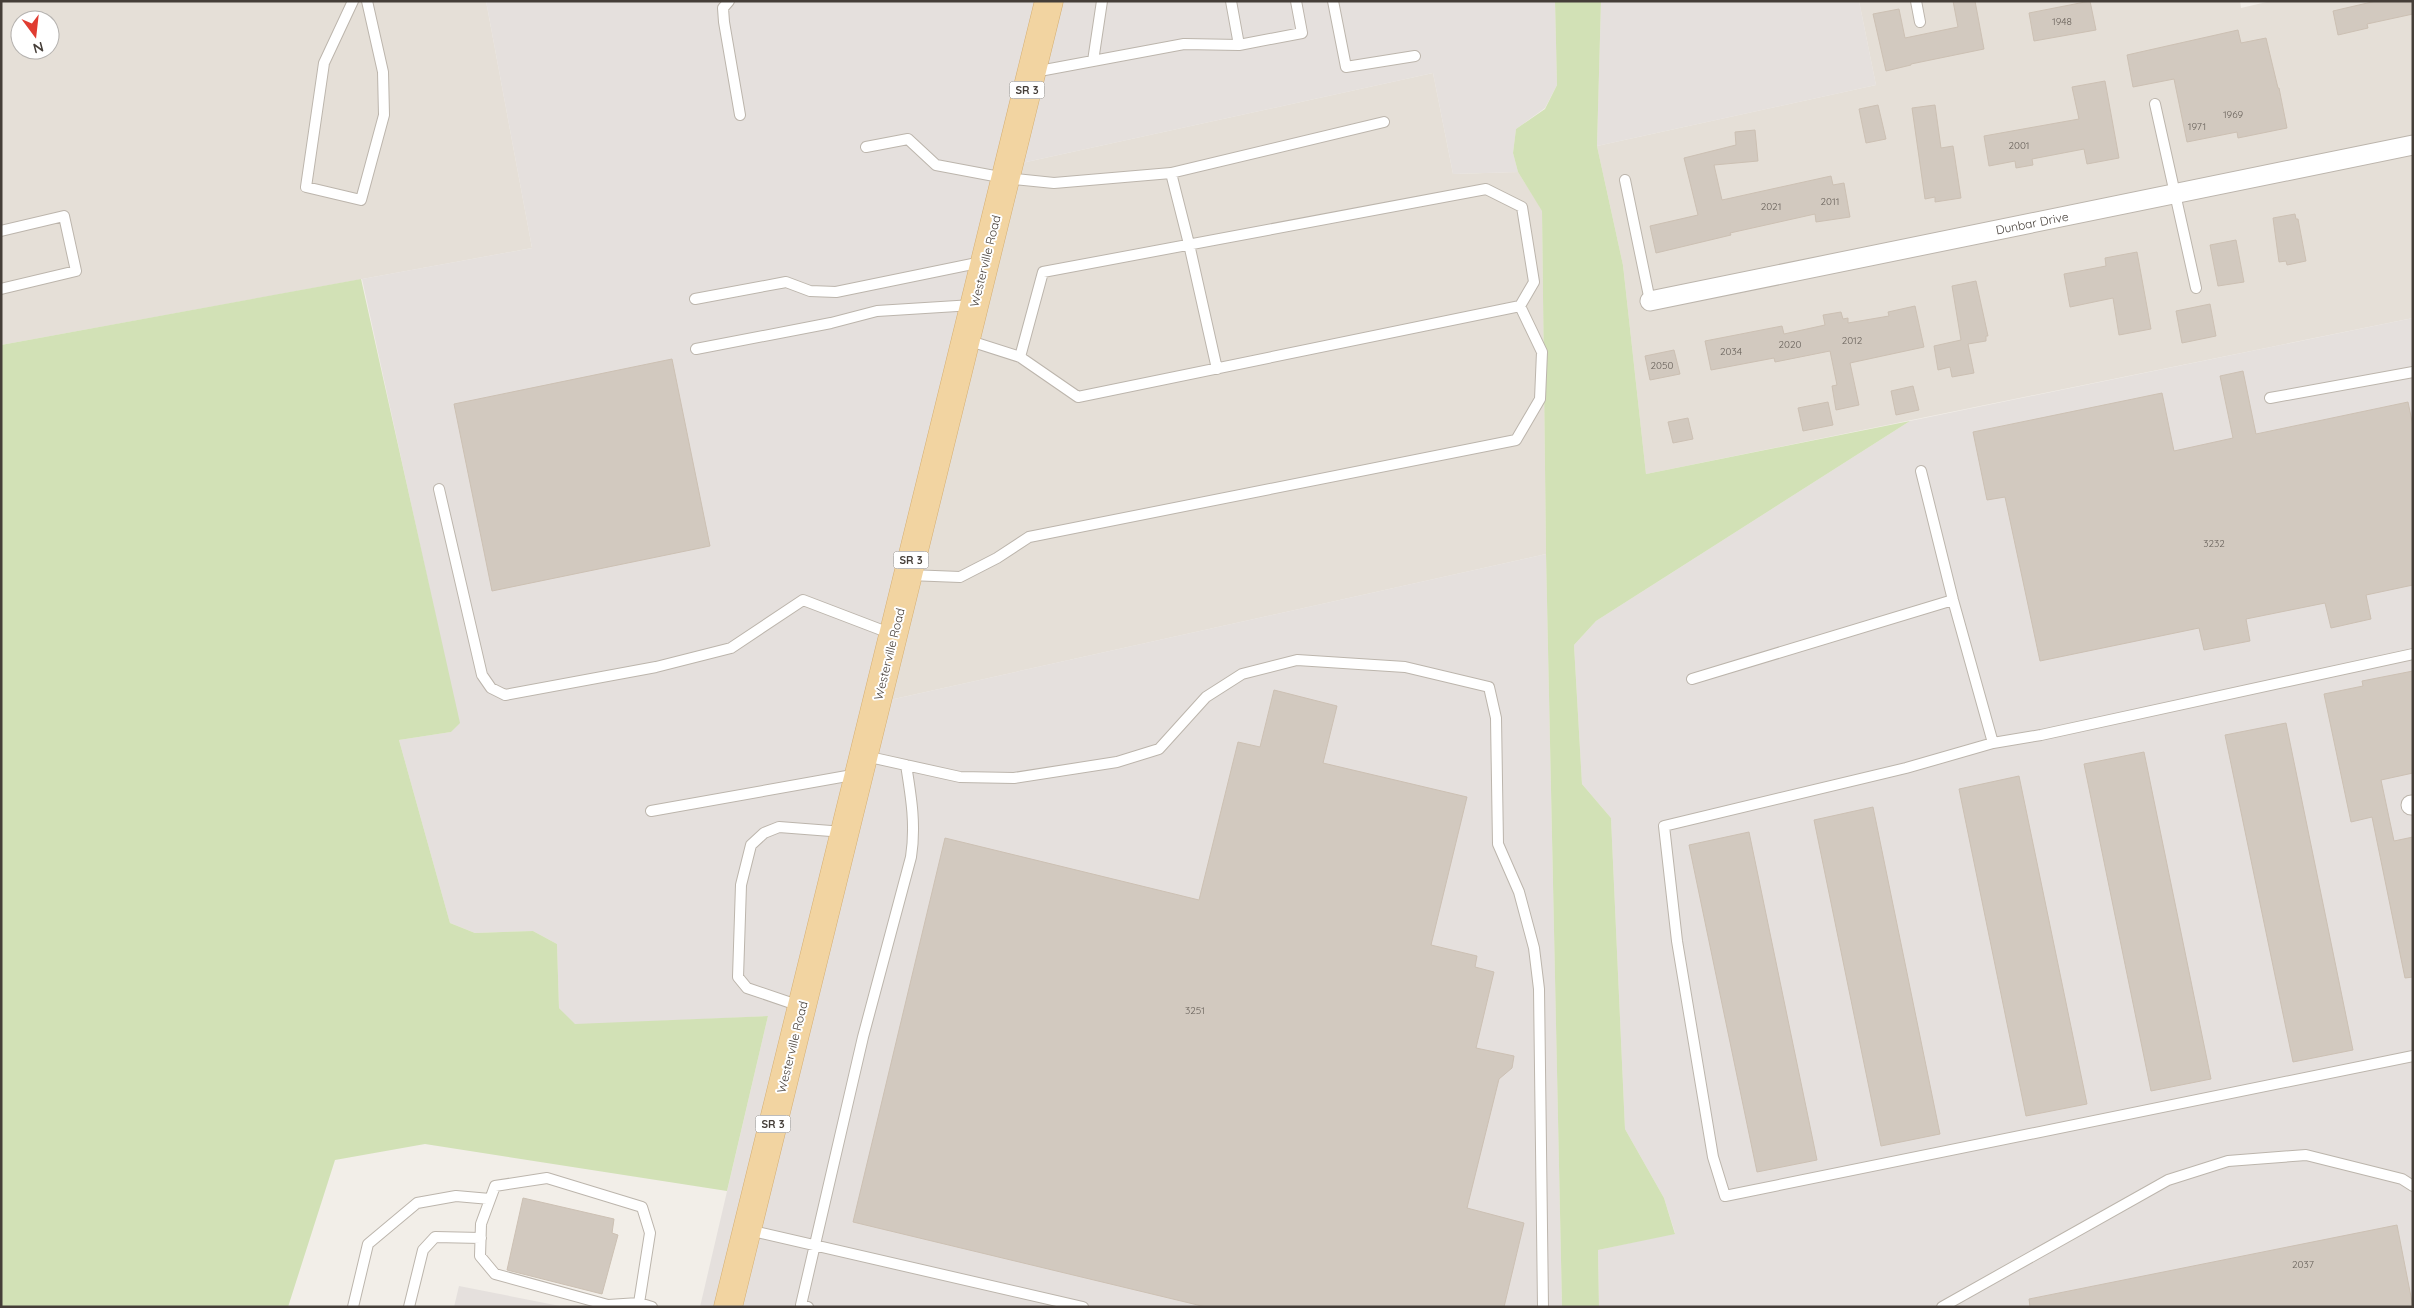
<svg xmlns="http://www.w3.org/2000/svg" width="2414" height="1308" viewBox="0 0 2414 1308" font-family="Quicksand,sans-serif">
	<rect width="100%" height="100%" fill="#f2eee8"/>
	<path fill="#e5dfd7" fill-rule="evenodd" d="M 1,1 L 486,1 L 532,248 L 1,345 ZM 20,20 L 50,20 L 50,50 L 20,50 Z
		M 1859,1 L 2240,1 L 2241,8 L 2271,1 L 2413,1 L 2413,318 L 1646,474 L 1623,265 L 1597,146 L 1876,85 Z
		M 1433,73 L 1453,174 L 1518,172 L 1542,210 L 1546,554 L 876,703 L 1008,166 Z"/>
	<path fill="#e5e0dd" d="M 486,1 L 1555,1 L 1557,85 L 1545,108 L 1516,129 L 1513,153 L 1518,172 L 1453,174 L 1433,73 L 1008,166 L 876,703 L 1546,554 L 1562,1307 L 700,1307 L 768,1016 L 575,1025 L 559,1008 L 557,944 L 533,931 L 475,933 L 450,923 L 399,740 L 451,732 L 459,723 L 362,279 L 532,248 Z
		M 1601,1 L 1859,1 L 1876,85 L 1597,146 Z
		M 2413,318 L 2413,1307 L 1599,1307 L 1598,1250 L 1675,1233 L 1664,1198 L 1625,1129 L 1611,818 L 1582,784 L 1574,645 L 1596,621 L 1910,421 Z
		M 459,1286 L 565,1307 L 454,1307 Z"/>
	<path fill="#d2e1b6" d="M 1555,1 L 1601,1 L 1597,146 L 1623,265 L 1646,474 L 1910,421 L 1596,621 L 1574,645 L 1582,784 L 1611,818 L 1625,1129 L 1664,1198 L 1675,1234 L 1598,1250 L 1599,1307 L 1562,1307 L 1546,554 L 1542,211 L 1518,172 L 1513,153 L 1516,129 L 1545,109 L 1557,85 Z
		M 361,279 L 460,723 L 451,732 L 399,740 L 450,923 L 475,933 L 533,931 L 557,944 L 559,1008 L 575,1024 L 768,1016 L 727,1191 L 425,1144 L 335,1160 L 288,1307 L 1,1307 L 1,345 Z"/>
	<path fill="#d2c9bf" stroke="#ccc0b3" d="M 1953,1 L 1975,1 L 1984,49 L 1911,64 L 1911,65 L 1886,71 L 1873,14 L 1899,9 L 1905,38 L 1958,27 Z
		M 2090,1 L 2096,30 L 2034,41 L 2029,13 Z
		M 2376,1 L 2413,1 L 2413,14 L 2367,24 L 2368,28 L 2338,35 L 2333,11 Z
		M 2238,30 L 2241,43 L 2266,38 L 2278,88 L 2279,88 L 2287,128 L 2238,138 L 2237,132 L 2187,142 L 2174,79 L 2133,87 L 2127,55 Z
		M 2105,81 L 2119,158 L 2087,164 L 2084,149 L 2032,159 L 2033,165 L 2016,168 L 2015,161 L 1989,166 L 1984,136 L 2079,119 L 2072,87 Z
		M 1878,105 L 1886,139 L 1866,143 L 1859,109 Z
		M 1935,105 L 1941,148 L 1953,146 L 1961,198 L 1935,202 L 1935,197 L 1925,199 L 1912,108 Z
		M 1755,130 L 1758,161 L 1714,165 L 1722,200 L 1831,176 L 1833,185 L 1844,183 L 1850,217 L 1816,222 L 1815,214 L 1730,233 L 1731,235 L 1656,253 L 1650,226 L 1698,215 L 1684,158 L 1736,145 L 1735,132 Z
		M 2295,214 L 2296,219 L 2298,219 L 2306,261 L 2287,265 L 2286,261 L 2279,262 L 2273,218 Z
		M 2236,240 L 2244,282 L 2218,286 L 2210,245 Z
		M 2137,252 L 2151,329 L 2119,335 L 2113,298 L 2070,307 L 2064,274 L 2106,266 L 2105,258 Z
		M 1976,281 L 1988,336 L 1986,336 L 1986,341 L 1968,344 L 1974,373 L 1952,377 L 1950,367 L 1938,370 L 1934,346 L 1961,340 L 1952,286 Z
		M 2210,304 L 2216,336 L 2182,343 L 2176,311 Z
		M 1915,306 L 1924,347 L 1850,363 L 1859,405 L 1836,410 L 1832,386 L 1837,385 L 1830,351 L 1775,362 L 1774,358 L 1711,370 L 1705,341 L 1782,326 L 1784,334 L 1825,325 L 1823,315 L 1841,312 L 1843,319 L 1848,318 L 1848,323 L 1889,316 L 1888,312 Z
		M 1674,350 L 1680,374 L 1650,380 L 1645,356 Z
		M 672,359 L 710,546 L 492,591 L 454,404 Z
		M 2243,371 L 2256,434 L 2408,402 L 2413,426 L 2413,585 L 2366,595 L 2371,619 L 2331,628 L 2325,603 L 2246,619 L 2250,641 L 2204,650 L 2199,628 L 2040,661 L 2005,497 L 1987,500 L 1973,432 L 2162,393 L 2174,451 L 2233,438 L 2220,376 Z
		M 1913,386 L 1919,410 L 1896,415 L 1891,391 Z
		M 1828,402 L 1833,425 L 1803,431 L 1798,408 Z
		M 1688,418 L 1693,439 L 1673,443 L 1668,422 Z
		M 2413,671 L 2413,773 L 2381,780 L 2394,841 L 2413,837 L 2413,977 L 2405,978 L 2372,817 L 2351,822 L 2324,694 L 2363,686 L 2362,681 Z
		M 1274,690 L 1337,706 L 1323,763 L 1467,797 L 1431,945 L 1477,956 L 1475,967 L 1494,972 L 1476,1048 L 1514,1056 L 1512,1068 L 1499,1079 L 1467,1208 L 1524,1223 L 1504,1307 L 1206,1307 L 853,1222 L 945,838 L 1199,900 L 1238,742 L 1260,747 Z
		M 2286,723 L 2353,1050 L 2293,1062 L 2225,735 Z
		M 2144,752 L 2211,1079 L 2151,1091 L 2084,764 Z
		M 2019,776 L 2087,1104 L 2026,1116 L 1959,789 Z
		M 1873,807 L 1940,1134 L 1881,1146 L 1814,820 Z
		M 1749,832 L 1817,1160 L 1757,1172 L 1689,845 Z
		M 523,1198 L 614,1219 L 612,1233 L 618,1235 L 602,1294 L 507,1270 Z
		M 2397,1225 L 2413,1307 L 2030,1307 L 2029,1299 Z"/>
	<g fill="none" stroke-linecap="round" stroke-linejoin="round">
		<g stroke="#bcb5ac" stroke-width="12">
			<path id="service" d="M 353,1 L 324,63 L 306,187 L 361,200 L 384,115 L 383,72 L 367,1
				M 729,1 L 723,8 L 724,22 L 740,115
				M 1231,1 L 1239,45
				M 1333,1 L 1346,67 L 1415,56
				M 1916,1 L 1920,22
				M 1093,61 L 1102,1
				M 1034,72 L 1184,44 L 1239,45 L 1302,33 L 1296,1
				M 2155,104 L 2196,288
				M 866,147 L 908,139 L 936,165 L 1005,178 L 1054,183 L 1171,173 L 1189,244 L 1217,369
				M 1171,173 L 1384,122
				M 1625,180 L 1650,301
				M 1,231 L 64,216 L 76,271 L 1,289
				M 695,299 L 786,282 L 810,291 L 836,292 L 982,262
				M 696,349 L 831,323 L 877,311 L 973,305
				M 1020,357 L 1043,272 L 1486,189 L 1522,207 L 1534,282 L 1520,306
				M 2270,398 L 2413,372
				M 1921,471 L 1953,600 L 1993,743
				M 439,489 L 482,675 L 491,688 L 505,695 L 656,667 L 731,648 L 803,600 L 892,634
				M 909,575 L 960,577 L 997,558 L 1029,537 L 1516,440 L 1540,399 L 1542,352 L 1520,306 L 1078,397 L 1020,357 L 967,340
				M 2413,654 L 2041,735 L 1993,743 L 1906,768 L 1664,826 L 1677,941 L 1713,1157 L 1725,1196 L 2413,1056
				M 1692,679 L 1953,600
				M 865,756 L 960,777 L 1014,778 L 1117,762 L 1159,749 L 1206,697 L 1242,674 L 1297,660 L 1405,667 L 1489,687 L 1496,718 L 1498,844 L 1519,892 L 1534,948 L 1539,989 L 1543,1307
				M 651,811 L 858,774
				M 800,1006 L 747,988 L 738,977 L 741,885 L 751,845 L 764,833 L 779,827 L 844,832
				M 748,1230 L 1083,1307
				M 639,1303 L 650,1233 L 642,1207 L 547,1178 L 495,1186 L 481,1224 L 480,1256 L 495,1274 L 608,1305 L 639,1303 L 652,1307
				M 353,1307 L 368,1244 L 417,1203 L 456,1196 L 490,1199
				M 409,1307 L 423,1250 L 435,1237 L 481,1238
				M 808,1307 L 801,1305 L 863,1037 L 911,857 C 916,825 911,796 906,765
				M 1942,1307 L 2168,1180 L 2228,1161 L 2306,1155 L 2402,1179 L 2413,1186"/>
		</g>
		<g stroke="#bcb5ac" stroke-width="21">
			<path id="minor" d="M 1650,301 L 2413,145
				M 2411,805 L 2413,805"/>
		</g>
		<g stroke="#d5af73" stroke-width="29">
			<path id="primary" d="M 728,1307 L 1049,1"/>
		</g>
		<use href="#service" stroke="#fff" stroke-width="10"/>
		<use href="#minor" stroke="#fff" stroke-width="19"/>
		<use href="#primary" stroke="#f2d4a1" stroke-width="28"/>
	</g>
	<g text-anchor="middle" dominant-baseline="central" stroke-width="4" stroke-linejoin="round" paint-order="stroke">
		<g font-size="10" fill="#68615a">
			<text x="2062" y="21">1948</text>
			<text x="2233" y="114">1969</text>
			<text x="2197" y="126">1971</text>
			<text x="2019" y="145">2001</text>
			<text x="1830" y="201">2011</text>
			<text x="1771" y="206">2021</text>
			<text x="1852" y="340">2012</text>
			<text x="1790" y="344">2020</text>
			<text x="1731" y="351">2034</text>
			<text x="1662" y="365">2050</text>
			<text x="2214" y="543">3232</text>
			<text x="1195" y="1010">3251</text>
			<text x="2303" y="1264">2037</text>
		</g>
		<g fill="#fff" stroke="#7d7874" stroke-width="1">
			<rect x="1009.5" y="81.5" width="35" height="17" rx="4"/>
			<rect x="893.5" y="551.5" width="35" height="17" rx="4"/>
			<rect x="755.5" y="1115.5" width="35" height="17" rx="4"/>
		</g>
		<g font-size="11" font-weight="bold" fill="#453e38">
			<text x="1027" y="90">SR 3</text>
			<text x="911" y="560">SR 3</text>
			<text x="773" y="1124">SR 3</text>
		</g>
		<g font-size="12" fill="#453e38" stroke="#fff">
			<text transform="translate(2032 223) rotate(-11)">Dunbar Drive</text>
			<text transform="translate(985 261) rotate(-76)">Westerville Road</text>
			<text transform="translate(889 654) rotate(-76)">Westerville Road</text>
			<text transform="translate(792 1047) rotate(-76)">Westerville Road</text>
		</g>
	</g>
	<rect width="2414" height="1308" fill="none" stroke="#453e38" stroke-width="5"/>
	<g transform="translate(35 35) rotate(165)"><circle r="24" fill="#ffffff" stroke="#b5b2af"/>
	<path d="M0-4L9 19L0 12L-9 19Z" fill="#e03c31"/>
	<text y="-8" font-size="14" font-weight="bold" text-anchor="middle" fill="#453e38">N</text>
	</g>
</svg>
